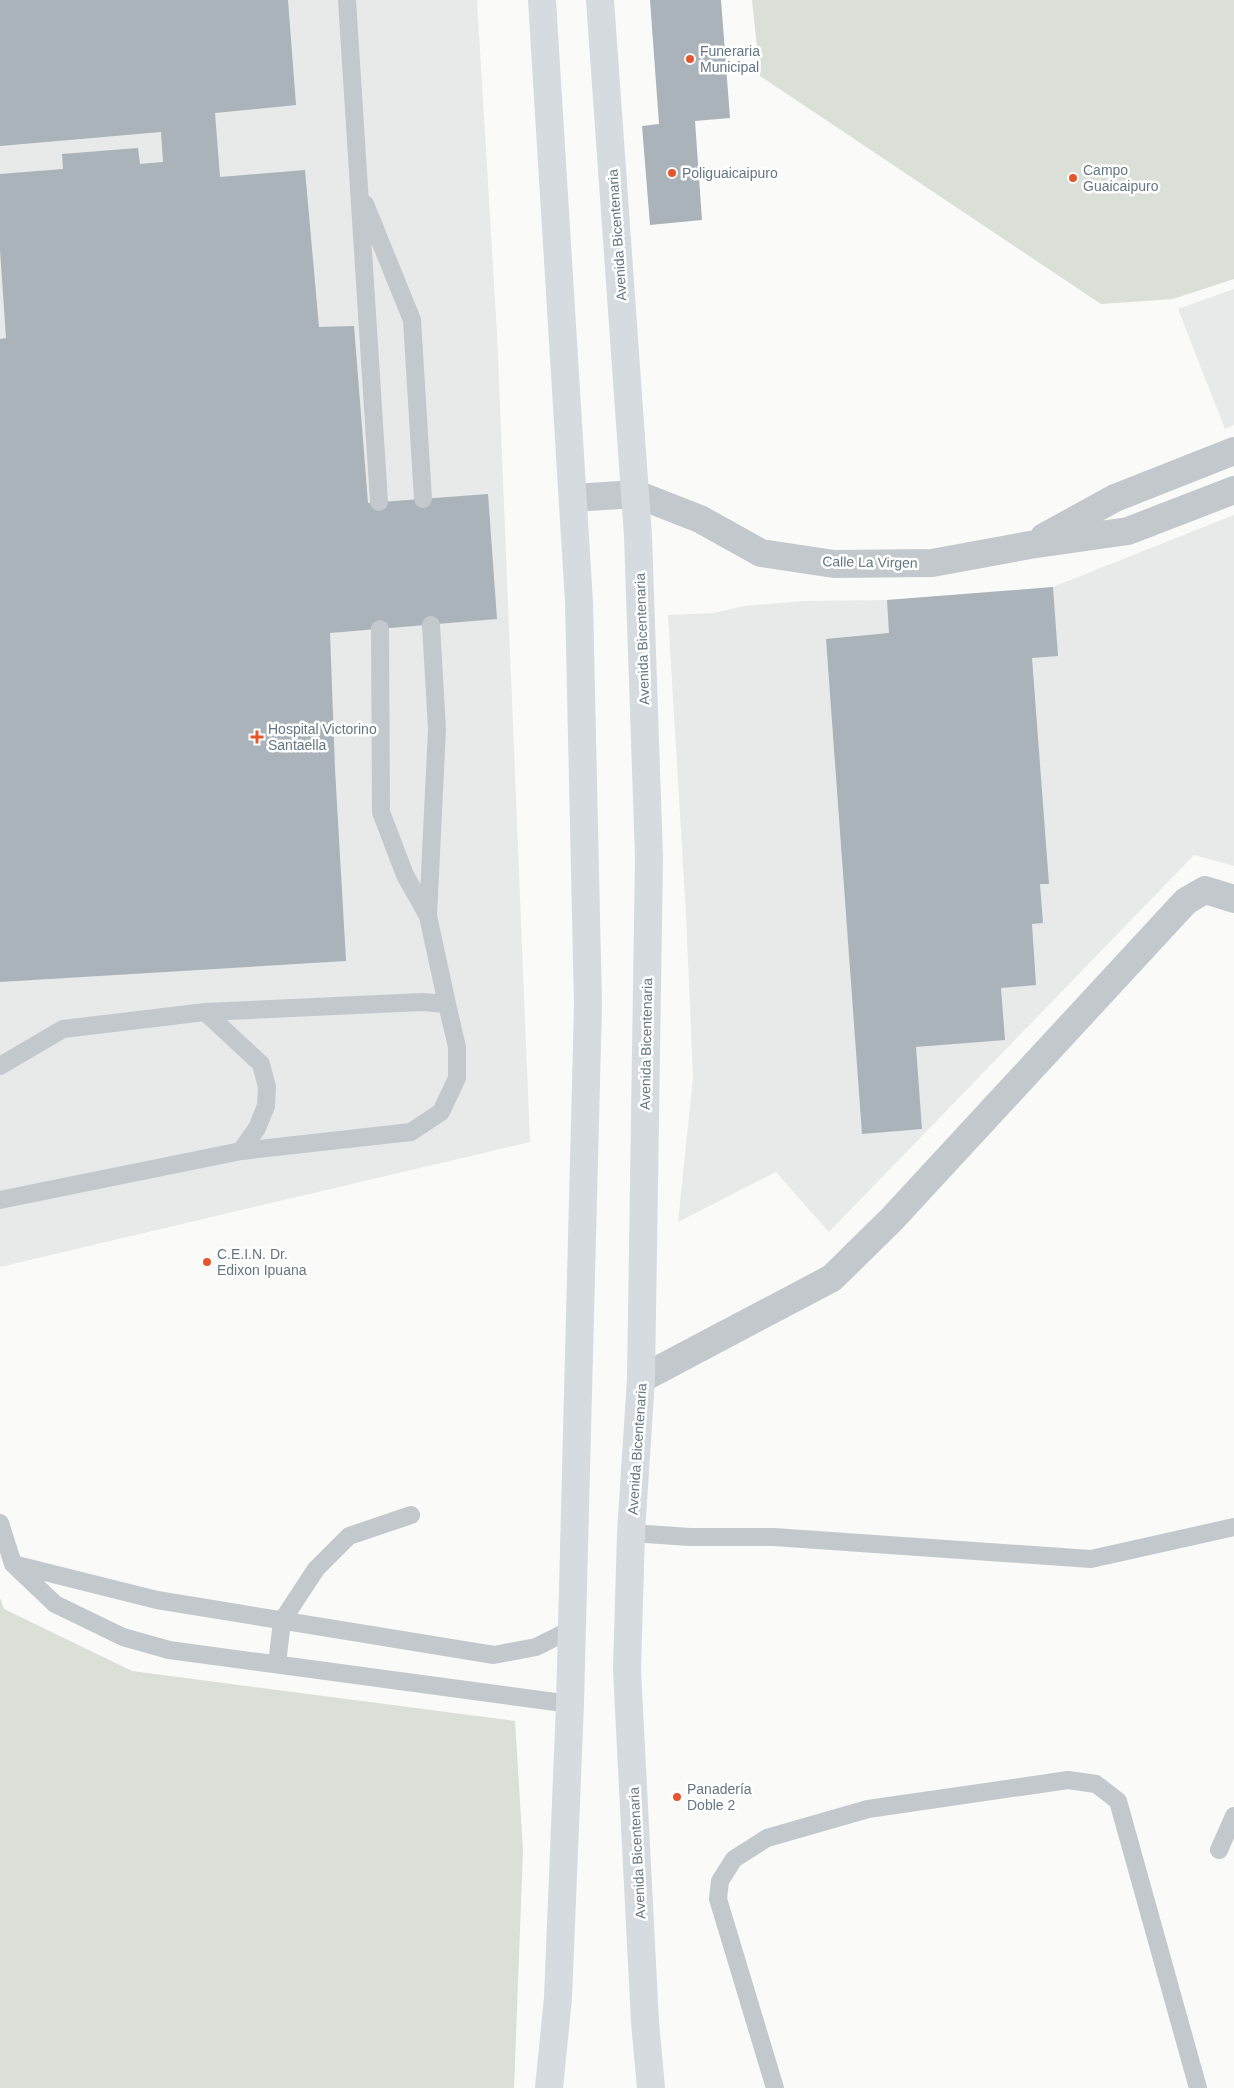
<svg xmlns="http://www.w3.org/2000/svg" width="1234" height="2088" viewBox="0 0 1234 2088" font-family="Helvetica,sans-serif">
	<rect width="100%" height="100%" fill="#fafaf8"/>
	<path fill="#e8e9e9" d="M 0,0 L 477,0 L 497,333 L 530,1142 L 0,1267 Z
		M 1234,289 L 1234,425 L 1225,429 L 1178,309 Z
		M 1234,515 L 1234,866 L 1194,855 L 829,1232 L 776,1172 L 678,1222 L 693,1078 L 686,914 L 668,615 L 714,613 L 744,606 L 804,601 L 887,600 L 1053,587 Z"/>
	<path fill="#dadfd7" d="M 752,0 L 1234,0 L 1234,279 L 1173,299 L 1101,304 L 760,76 Z
		M 0,1598 L 4,1609 L 132,1671 L 515,1721 L 523,1850 L 514,2088 L 0,2088 Z"/>
	<path fill="#aab3b9" d="M 0,0 L 288,0 L 296,105 L 215,113 L 220,177 L 305,170 L 319,327 L 354,326 L 368,503 L 488,494 L 497,619 L 330,633 L 335,769 L 346,961 L 0,982 L 0,339 L 6,338 L 0,250 L 0,174 L 63,169 L 62,154 L 138,148 L 140,164 L 163,162 L 161,132 L 0,146 Z
		M 650,0 L 721,0 L 730,118 L 695,121 L 702,220 L 650,225 L 642,126 L 659,124 Z
		M 1053,587 L 1058,656 L 1032,658 L 1049,884 L 1040,884 L 1043,923 L 1032,924 L 1036,985 L 1001,988 L 1005,1040 L 916,1047 L 922,1129 L 862,1134 L 826,639 L 889,633 L 887,600 Z"/>
	<g fill="none" stroke-linecap="round" stroke-linejoin="round">
		<path stroke="#c3c8cc" stroke-width="18" d="M 347,0 L 379,502
			M 365,204 L 412,320 L 423,499
			M 380,629 L 381,812 L 405,875 L 428,916 L 447,1004
			M 428,916 L 437,729 L 431,625
			M 205,1012 L 261,1064 L 267,1087 L 266,1106 L 257,1128 L 241,1151
			M 0,1066 L 63,1029 L 205,1012 L 422,1002 L 447,1004 L 457,1047 L 457,1078 L 441,1112 L 411,1132 L 241,1151 L 0,1200
			M 0,1523 L 13,1564 L 55,1604 L 123,1637 L 169,1650 L 570,1704
			M 631,1533 L 690,1537 L 774,1537 L 1091,1559 L 1234,1527
			M 13,1564 L 157,1600 L 494,1655 L 536,1647 L 572,1629
			M 277,1664 L 282,1621 L 316,1569 L 349,1536 L 411,1515
			M 1219,1850 L 1234,1816
			M 775,2088 L 718,1899 L 720,1881 L 734,1859 L 767,1838 L 868,1809 L 1068,1780 L 1096,1784 L 1118,1801 L 1198,2088"/>
		<path stroke="#c3c8cc" stroke-width="28" d="M 573,498 L 636,494 L 700,519 L 761,553 L 834,564 L 932,563 L 1030,545 L 1128,531 L 1234,490
			M 1044,537 L 1115,498 L 1234,451
			M 641,1379 L 832,1278 L 892,1219 L 1186,901 L 1205,890 L 1234,899"/>
		<path stroke="#d6dbdf" stroke-width="28" d="M 542,0 L 579,602 L 588,1005 L 570,1704 L 558,1998 L 549,2088
			M 600,0 L 638,536 L 649,857 L 641,1379 L 631,1533 L 627,1670 L 645,2022 L 651,2088"/>
	</g>
	<g fill="#e4572e" stroke="#fff" stroke-width="2">
		<circle cx="690" cy="59" r="5"/>
		<circle cx="672" cy="173" r="5"/>
		<circle cx="1073" cy="178" r="5"/>
		<path d="M254.5 729.5h5v5h5v5h-5v5h-5v-5h-5v-5h5z"/>
		<circle cx="207" cy="1262" r="5"/>
		<circle cx="677" cy="1797" r="5"/>
	</g>
	<g text-anchor="middle" dominant-baseline="central" stroke-width="5" stroke-linejoin="round" paint-order="stroke">
		<g font-size="14" fill="#657683" stroke="#fff" text-anchor="start">
			<text x="700" y="51">Funeraria<tspan x="700" dy="16">Municipal</tspan></text>
			<text x="1083" y="170">Campo<tspan x="1083" dy="16">Guaicaipuro</tspan></text>
			<text x="682" y="173">Poliguaicaipuro</text>
			<text x="268" y="729">Hospital Victorino<tspan x="268" dy="16">Santaella</tspan></text>
			<text x="217" y="1254">C.E.I.N. Dr.<tspan x="217" dy="16">Edixon Ipuana</tspan></text>
			<text x="687" y="1789">Panadería<tspan x="687" dy="16">Doble 2</tspan></text>
		</g>
		<g font-size="14" fill="#657683" stroke="#fff">
			<text transform="translate(617 235) rotate(-94)">Avenida Bicentenaria</text>
			<text transform="translate(870 562) rotate(1)">Calle La Virgen</text>
			<text transform="translate(642 639) rotate(-92)">Avenida Bicentenaria</text>
			<text transform="translate(646 1044) rotate(-89)">Avenida Bicentenaria</text>
			<text transform="translate(637 1449) rotate(-86)">Avenida Bicentenaria</text>
			<text transform="translate(637 1853) rotate(-93)">Avenida Bicentenaria</text>
		</g>
	</g>
</svg>
